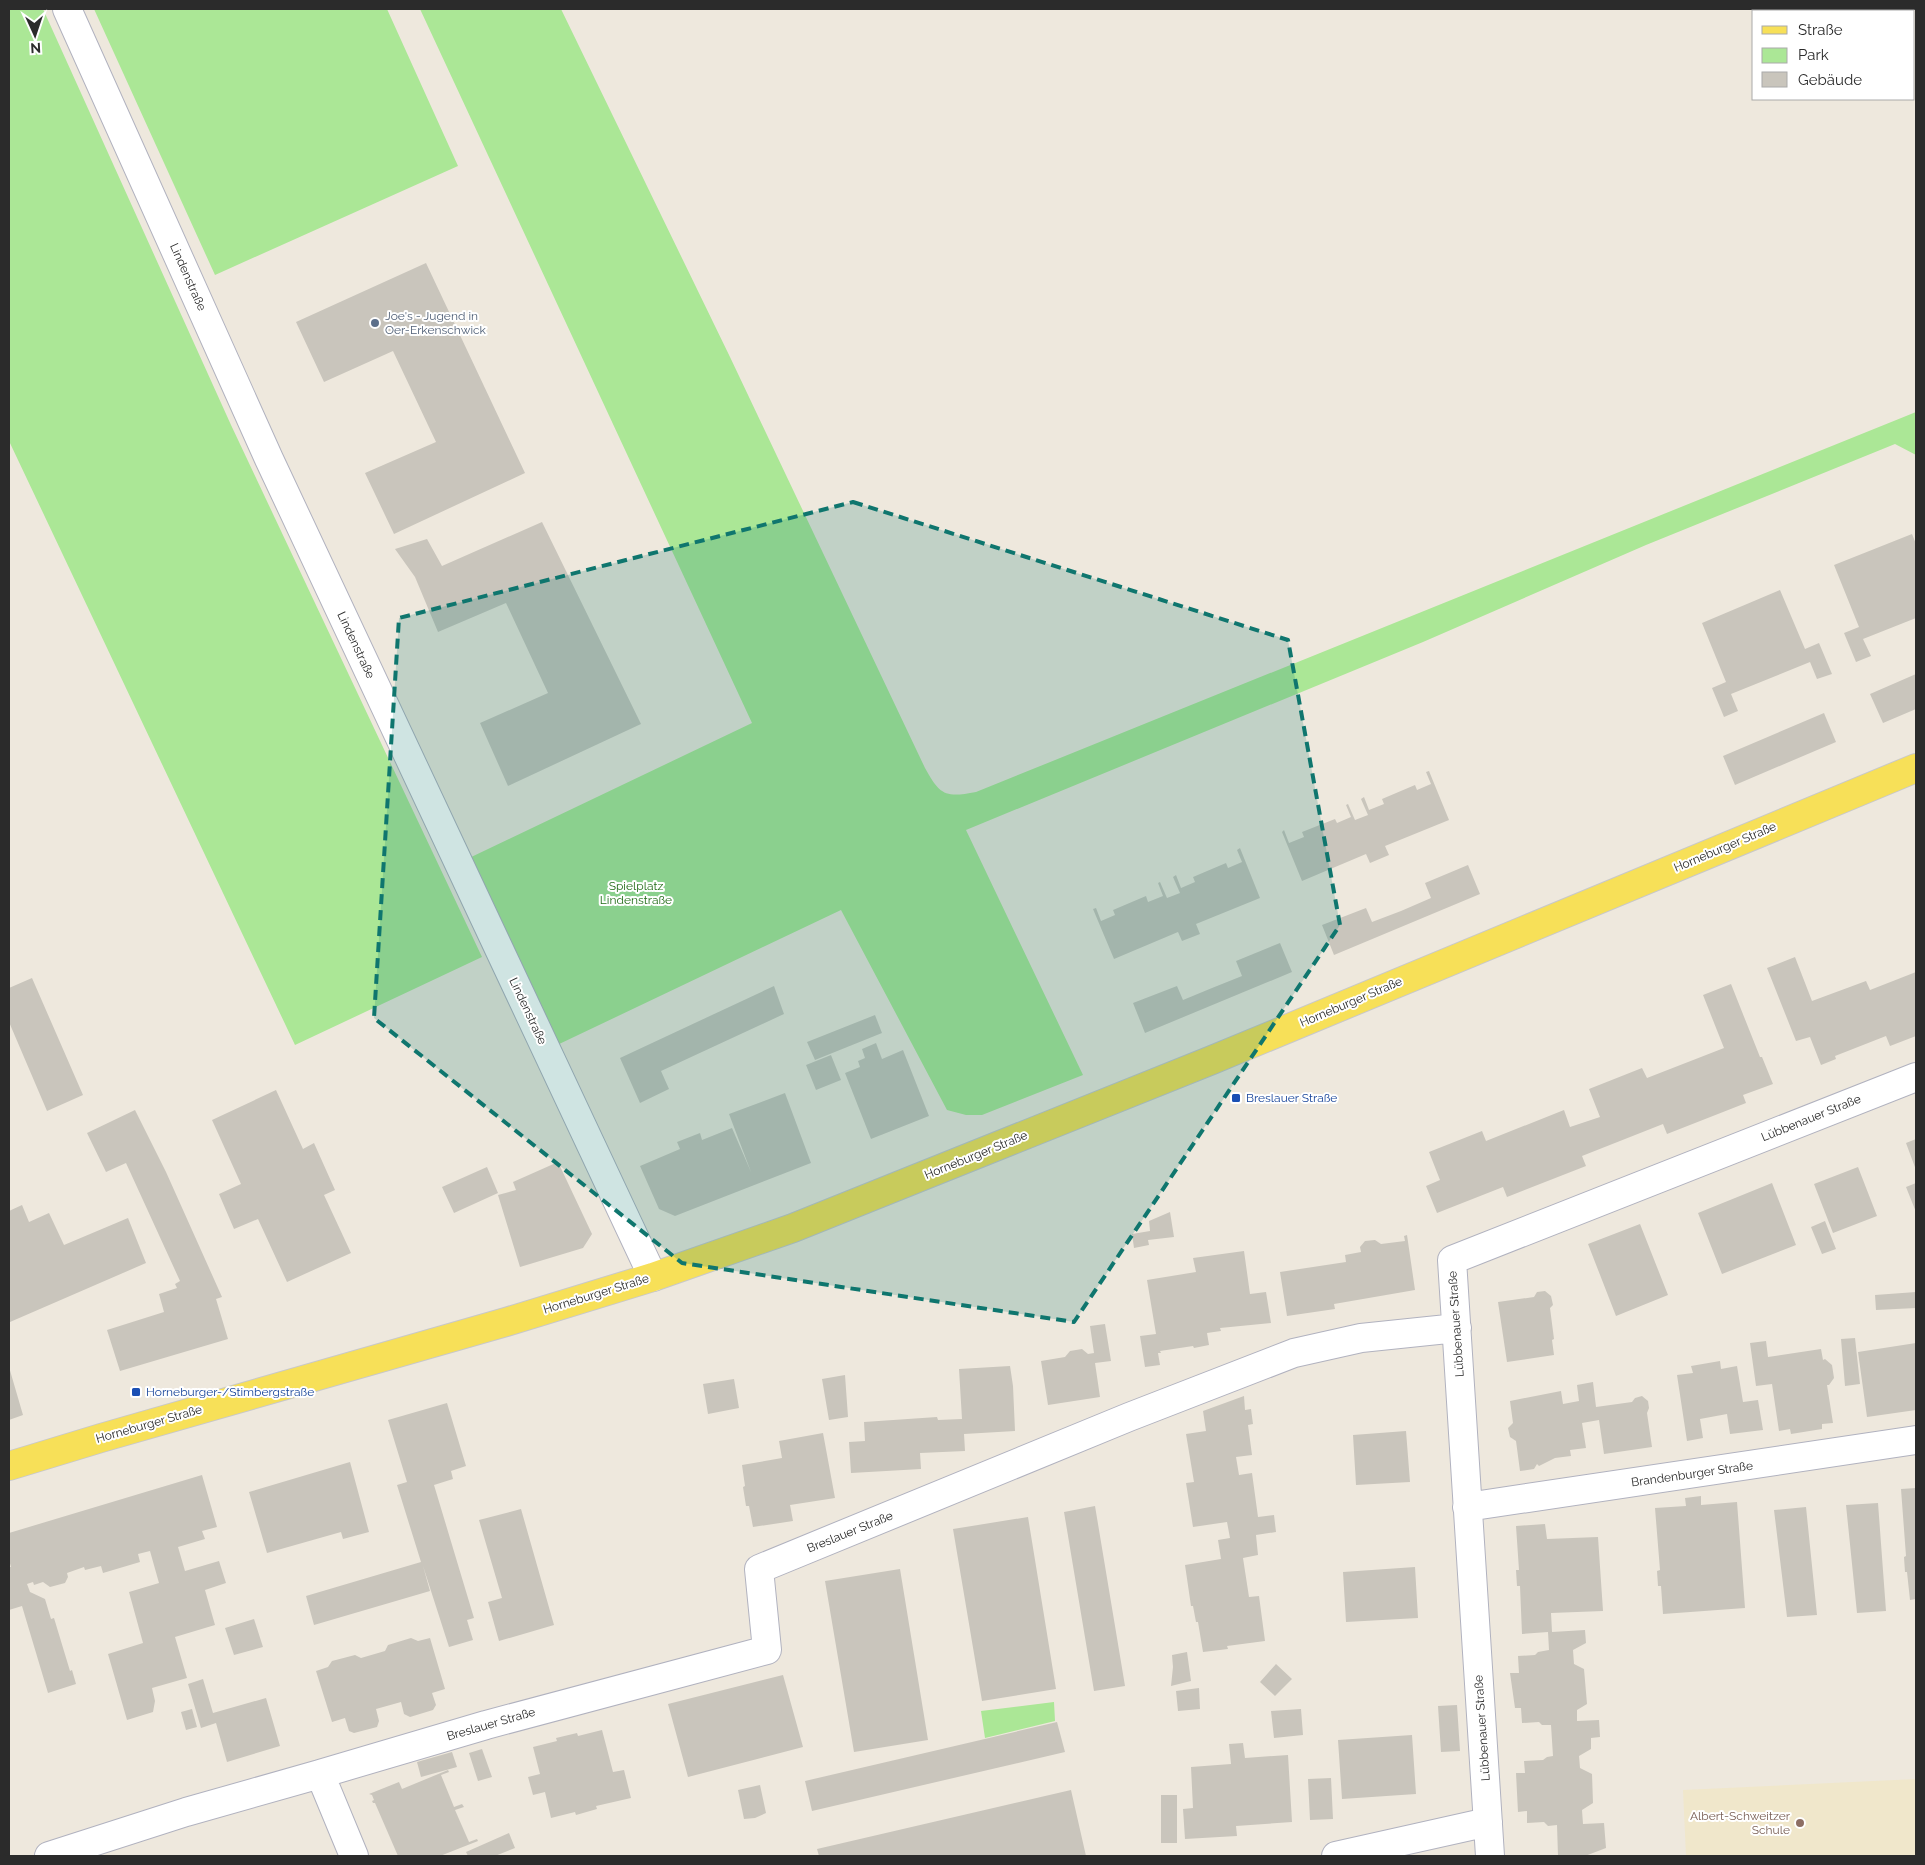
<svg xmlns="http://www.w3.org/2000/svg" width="1925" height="1865" viewBox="0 0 1925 1865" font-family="Raleway,sans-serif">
	<rect width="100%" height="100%" fill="#eee8dd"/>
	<path fill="#f0e7cb" d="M 1916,1779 L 1916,1856 L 1686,1856 L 1683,1790 Z"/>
	<path fill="#abe796" d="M 9,9 L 43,9 L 231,425 L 482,957 L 295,1045 L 9,441 Z
		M 94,9 L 387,9 L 458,166 L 215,275 Z
		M 420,9 L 561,9 L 730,357 L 925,768 C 940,795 945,798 976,792 L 1916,412 L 1916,455 L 1895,444 L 1646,545 L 1423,642 L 966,830 L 1083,1075 L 982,1115 L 966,1115 L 947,1110 L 841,910 L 555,1046 L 465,860 L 752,723 Z
		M 1054,1702 L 1055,1721 L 985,1738 L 981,1711 Z"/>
	<path fill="#c9c5bc" d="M 426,263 L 525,473 L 394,534 L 365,473 L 436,442 L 393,351 L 324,382 L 296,322 Z
		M 542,522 L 641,724 L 508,786 L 480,723 L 548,693 L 506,603 L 438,632 L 415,577 L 395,549 L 427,539 L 442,566 Z
		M 1912,534 L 1916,544 L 1916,618 L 1863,639 L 1871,656 L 1856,662 L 1844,633 L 1859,627 L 1834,565 Z
		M 1780,590 L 1805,649 L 1819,643 L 1832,674 L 1817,679 L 1810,662 L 1731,694 L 1738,711 L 1724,717 L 1712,688 L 1726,682 L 1702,623 Z
		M 1916,674 L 1916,709 L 1883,723 L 1870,694 Z
		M 1824,713 L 1836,742 L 1735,785 L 1723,756 Z
		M 1429,771 L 1449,820 L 1385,846 L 1389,855 L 1370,863 L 1366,854 L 1302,881 L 1282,832 L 1284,830 L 1289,843 L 1304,837 L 1302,832 L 1335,819 L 1337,823 L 1351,817 L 1346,805 L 1348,804 L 1355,820 L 1368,815 L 1361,799 L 1364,797 L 1369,810 L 1384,804 L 1382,799 L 1415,785 L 1417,790 L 1431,784 L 1426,772 Z
		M 1240,848 L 1260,898 L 1196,924 L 1200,934 L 1182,941 L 1178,932 L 1114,959 L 1093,909 L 1096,908 L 1101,921 L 1115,915 L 1113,910 L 1146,896 L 1148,902 L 1163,896 L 1158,883 L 1160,882 L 1167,898 L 1180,893 L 1173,877 L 1176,875 L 1181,888 L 1195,882 L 1193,877 L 1226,863 L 1228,868 L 1242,862 L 1237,850 Z
		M 1468,865 L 1480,894 L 1334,955 L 1322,925 L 1366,908 L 1372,922 L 1401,911 L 1431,898 L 1425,883 Z
		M 1280,943 L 1292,972 L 1145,1033 L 1133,1003 L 1177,986 L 1183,1000 L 1212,988 L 1242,976 L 1236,961 Z
		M 1795,957 L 1812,1001 L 1866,981 L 1870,990 L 1916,972 L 1916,1036 L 1890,1046 L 1886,1036 L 1835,1056 L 1836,1059 L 1821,1065 L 1810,1037 L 1796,1041 L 1767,968 Z
		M 32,978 L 83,1095 L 47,1111 L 9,1022 L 9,988 Z
		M 1731,984 L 1760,1057 L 1762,1057 L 1773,1084 L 1743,1095 L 1746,1103 L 1667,1134 L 1663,1124 L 1582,1156 L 1586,1166 L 1507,1197 L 1503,1187 L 1437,1213 L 1426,1186 L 1440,1180 L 1429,1152 L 1482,1131 L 1486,1141 L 1564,1110 L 1570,1127 L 1600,1117 L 1589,1089 L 1642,1068 L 1647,1078 L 1724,1048 L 1703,995 Z
		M 774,986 L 784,1014 L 661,1071 L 669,1089 L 640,1103 L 620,1058 Z
		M 875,1015 L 882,1033 L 815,1060 L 807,1042 Z
		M 876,1043 L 882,1059 L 903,1050 L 929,1116 L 871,1139 L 845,1073 L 860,1067 L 858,1061 L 865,1058 L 862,1049 Z
		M 831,1055 L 841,1080 L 816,1090 L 806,1065 Z
		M 276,1090 L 303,1149 L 314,1143 L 335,1190 L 324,1195 L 351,1253 L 287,1282 L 258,1219 L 234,1229 L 219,1194 L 241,1184 L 212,1120 Z
		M 785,1093 L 811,1163 L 675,1216 L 659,1209 L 640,1166 L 680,1149 L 677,1142 L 700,1133 L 702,1140 L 732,1128 L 751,1172 L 729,1114 Z
		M 135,1110 L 166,1172 L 222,1297 L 216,1299 L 228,1339 L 120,1371 L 107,1330 L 164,1312 L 159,1294 L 177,1288 L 175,1284 L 180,1281 L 126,1163 L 106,1172 L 87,1133 Z
		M 1916,1139 L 1916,1170 L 1906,1143 Z
		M 558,1162 L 592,1234 L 583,1248 L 520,1267 L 498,1195 L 516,1190 L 513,1182 Z
		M 487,1167 L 498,1193 L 454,1213 L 442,1187 Z
		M 1858,1167 L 1877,1216 L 1833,1233 L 1814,1184 Z
		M 1772,1183 L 1796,1245 L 1722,1274 L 1698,1213 Z
		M 1916,1183 L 1916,1212 L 1906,1187 Z
		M 22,1205 L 29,1222 L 49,1213 L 64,1245 L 128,1218 L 146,1263 L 10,1322 L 9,1211 Z
		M 1170,1212 L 1174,1237 L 1148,1240 L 1149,1245 L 1134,1248 L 1132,1234 L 1150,1231 L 1149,1221 Z
		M 1825,1221 L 1836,1249 L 1822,1254 L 1811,1227 Z
		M 1640,1224 L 1668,1295 L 1616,1316 L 1588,1244 Z
		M 1407,1235 L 1415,1290 L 1334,1304 L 1335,1309 L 1287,1316 L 1280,1272 L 1346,1262 L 1345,1255 L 1361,1252 L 1360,1247 L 1365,1241 L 1375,1240 L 1381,1244 L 1405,1241 L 1404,1236 Z
		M 1244,1251 L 1250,1294 L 1266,1292 L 1271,1323 L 1220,1328 L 1221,1331 L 1207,1333 L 1209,1345 L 1194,1348 L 1193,1346 L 1160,1351 L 1161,1353 L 1158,1353 L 1160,1365 L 1145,1367 L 1140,1336 L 1156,1334 L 1147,1280 L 1196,1272 L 1193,1258 Z
		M 1545,1291 L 1551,1296 L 1553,1305 L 1550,1308 L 1554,1339 L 1552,1340 L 1554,1355 L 1507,1362 L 1498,1302 L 1534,1297 L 1537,1292 Z
		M 1916,1292 L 1916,1308 L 1876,1310 L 1875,1295 Z
		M 1105,1324 L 1111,1361 L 1095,1363 L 1100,1397 L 1048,1405 L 1041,1361 L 1065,1357 L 1070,1351 L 1082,1349 L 1088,1354 L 1094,1353 L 1090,1326 Z
		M 1855,1338 L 1860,1384 L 1845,1386 L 1841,1339 Z
		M 1766,1341 L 1768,1357 L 1821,1349 L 1823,1360 L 1825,1359 L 1832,1365 L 1834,1378 L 1829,1385 L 1827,1385 L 1833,1423 L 1822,1424 L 1822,1429 L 1791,1434 L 1790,1429 L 1779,1431 L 1772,1384 L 1756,1386 L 1750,1343 Z
		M 1916,1343 L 1916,1410 L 1867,1417 L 1858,1352 Z
		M 1720,1361 L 1721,1369 L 1737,1366 L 1743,1402 L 1758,1400 L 1763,1430 L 1730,1434 L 1727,1414 L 1700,1419 L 1703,1438 L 1687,1441 L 1677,1375 L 1693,1373 L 1691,1366 Z
		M 1010,1366 L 1013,1386 L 1015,1431 L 964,1434 L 965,1451 L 920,1453 L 921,1469 L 851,1473 L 849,1442 L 865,1441 L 864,1422 L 937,1417 L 938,1420 L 962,1419 L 959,1369 Z
		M 9,1367 L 23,1415 L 9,1420 Z
		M 845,1375 L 848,1417 L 829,1420 L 822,1379 Z
		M 734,1379 L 739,1408 L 708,1414 L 703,1384 Z
		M 1593,1382 L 1596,1407 L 1632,1402 L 1635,1398 L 1642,1396 L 1648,1401 L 1649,1408 L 1647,1413 L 1652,1447 L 1604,1454 L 1599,1420 L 1582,1423 L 1586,1448 L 1570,1450 L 1571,1456 L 1555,1458 L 1539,1466 L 1537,1464 L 1534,1469 L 1520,1471 L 1516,1441 L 1510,1437 L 1508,1428 L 1513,1423 L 1510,1401 L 1561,1391 L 1563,1404 L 1579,1401 L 1577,1385 Z
		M 1244,1396 L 1245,1410 L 1251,1409 L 1253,1424 L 1248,1425 L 1252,1455 L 1236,1457 L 1239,1475 L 1252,1473 L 1258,1517 L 1274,1515 L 1276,1532 L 1256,1535 L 1258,1555 L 1243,1558 L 1249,1597 L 1259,1596 L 1265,1641 L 1227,1646 L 1228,1649 L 1203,1652 L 1198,1622 L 1196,1622 L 1193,1606 L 1191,1606 L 1185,1565 L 1221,1559 L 1218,1540 L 1230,1538 L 1227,1522 L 1193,1527 L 1186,1483 L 1194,1482 L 1186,1434 L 1206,1431 L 1203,1411 Z
		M 447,1403 L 466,1466 L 451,1471 L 453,1479 L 434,1485 L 474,1618 L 467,1620 L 473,1640 L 449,1647 L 423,1566 L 430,1591 L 314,1625 L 306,1596 L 421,1562 L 397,1485 L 407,1482 L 388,1420 Z
		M 1406,1431 L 1410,1482 L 1356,1485 L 1353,1435 Z
		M 823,1433 L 835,1498 L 790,1505 L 793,1521 L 753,1527 L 749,1506 L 746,1506 L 743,1487 L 745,1486 L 742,1465 L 782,1458 L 779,1441 Z
		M 350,1462 L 369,1532 L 343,1539 L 341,1532 L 267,1553 L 249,1492 Z
		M 202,1475 L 217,1527 L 202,1531 L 205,1539 L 178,1547 L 185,1571 L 219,1561 L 226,1583 L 205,1590 L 215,1625 L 175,1637 L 187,1678 L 152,1688 L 155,1701 L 153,1712 L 127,1720 L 108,1654 L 143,1643 L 129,1592 L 159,1583 L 150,1551 L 138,1554 L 140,1562 L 103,1573 L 101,1566 L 85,1570 L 84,1567 L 67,1573 L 68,1577 L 65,1583 L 50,1587 L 43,1582 L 34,1585 L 33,1582 L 27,1584 L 30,1592 L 45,1599 L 51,1619 L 54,1618 L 70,1671 L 72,1670 L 76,1684 L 48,1693 L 22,1606 L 9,1610 L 9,1567 L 11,1567 L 9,1560 L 9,1533 Z
		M 1916,1488 L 1916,1599 L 1910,1600 L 1907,1572 L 1905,1572 L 1904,1557 L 1906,1556 L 1901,1489 Z
		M 1701,1496 L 1701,1505 L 1737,1502 L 1745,1608 L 1663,1614 L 1661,1586 L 1658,1586 L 1657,1571 L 1660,1570 L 1655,1508 L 1686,1506 L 1685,1498 Z
		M 1878,1503 L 1886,1611 L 1857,1613 L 1846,1505 Z
		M 1095,1506 L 1125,1686 L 1094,1691 L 1064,1512 Z
		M 1806,1507 L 1817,1615 L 1787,1617 L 1774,1510 Z
		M 521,1509 L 554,1625 L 499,1641 L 488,1602 L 502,1598 L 479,1520 Z
		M 1028,1517 L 1056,1689 L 982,1701 L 953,1529 Z
		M 1545,1524 L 1547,1539 L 1598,1537 L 1603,1611 L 1551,1613 L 1552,1632 L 1585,1630 L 1586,1643 L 1573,1650 L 1574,1664 L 1584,1669 L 1587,1704 L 1577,1710 L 1577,1721 L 1599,1720 L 1600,1737 L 1591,1738 L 1591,1749 L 1579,1756 L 1580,1768 L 1592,1774 L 1593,1803 L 1582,1810 L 1583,1824 L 1604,1823 L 1606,1848 L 1585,1856 L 1558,1856 L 1557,1825 L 1548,1826 L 1544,1822 L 1527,1823 L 1527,1811 L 1518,1812 L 1516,1773 L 1525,1773 L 1524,1761 L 1543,1760 L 1547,1757 L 1553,1756 L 1551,1725 L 1542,1725 L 1539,1722 L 1522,1723 L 1521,1708 L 1515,1708 L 1510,1673 L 1519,1673 L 1518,1656 L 1535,1655 L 1538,1652 L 1549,1650 L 1548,1632 L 1522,1634 L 1520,1586 L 1517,1586 L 1516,1570 L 1519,1570 L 1516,1526 Z
		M 1415,1567 L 1418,1618 L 1346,1622 L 1343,1572 Z
		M 900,1569 L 928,1740 L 854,1752 L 825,1581 Z
		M 254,1619 L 263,1647 L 234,1655 L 225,1628 Z
		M 411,1638 L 418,1641 L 430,1638 L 445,1689 L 432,1693 L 436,1705 L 433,1710 L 410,1717 L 404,1714 L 401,1702 L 376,1709 L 379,1721 L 377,1727 L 354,1733 L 349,1731 L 345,1718 L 332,1722 L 316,1671 L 328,1667 L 332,1661 L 355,1655 L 361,1658 L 385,1651 L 388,1645 Z
		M 1187,1652 L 1191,1681 L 1171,1686 L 1173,1667 L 1172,1655 Z
		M 1276,1664 L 1292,1679 L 1275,1696 L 1260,1682 Z
		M 783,1675 L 803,1747 L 688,1777 L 668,1704 Z
		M 203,1679 L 213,1713 L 266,1698 L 280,1746 L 227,1762 L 216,1723 L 201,1728 L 188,1684 Z
		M 1199,1688 L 1200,1709 L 1178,1711 L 1176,1691 Z
		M 1457,1705 L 1460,1751 L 1441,1752 L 1438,1706 Z
		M 192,1709 L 197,1727 L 186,1730 L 181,1712 Z
		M 1301,1709 L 1303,1735 L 1274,1738 L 1271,1711 Z
		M 1057,1722 L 1065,1752 L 812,1811 L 805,1781 Z
		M 602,1730 L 613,1772 L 624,1770 L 631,1798 L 596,1806 L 597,1809 L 576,1815 L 575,1812 L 551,1818 L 545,1792 L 533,1795 L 528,1777 L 540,1774 L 533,1747 L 557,1741 L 556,1738 L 577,1733 L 578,1736 Z
		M 1412,1735 L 1416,1794 L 1342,1799 L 1338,1740 Z
		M 1243,1743 L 1245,1758 L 1288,1755 L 1292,1822 L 1236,1826 L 1237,1836 L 1185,1839 L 1183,1809 L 1193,1808 L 1191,1767 L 1231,1764 L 1229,1744 Z
		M 482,1749 L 492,1777 L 478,1781 L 469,1753 Z
		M 452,1752 L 457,1767 L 421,1777 L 417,1762 Z
		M 448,1770 L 449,1772 L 441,1775 L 454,1807 L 462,1804 L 464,1807 L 455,1810 L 469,1842 L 477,1839 L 478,1841 L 440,1856 L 398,1856 L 375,1803 L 373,1803 L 372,1801 L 374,1800 L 372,1795 L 369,1794 L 399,1782 L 402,1789 Z
		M 1331,1778 L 1333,1819 L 1310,1820 L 1308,1779 Z
		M 760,1785 L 766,1813 L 755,1818 L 744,1819 L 738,1790 Z
		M 1071,1790 L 1086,1856 L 819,1856 L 817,1849 Z
		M 1161,1795 L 1177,1795 L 1177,1843 L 1161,1843 Z
		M 509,1833 L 515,1848 L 495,1856 L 468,1856 L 466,1852 Z"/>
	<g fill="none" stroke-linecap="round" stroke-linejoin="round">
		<g stroke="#b1b2bf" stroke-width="30">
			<path id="minor" d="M 67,9 L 269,459 L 653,1277
				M 1467,1507 L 1916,1440
				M 49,1856 L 186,1812 L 320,1774
				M 354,1856 L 320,1774 L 486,1725 L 767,1650 L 759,1569 L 1129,1417 L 1294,1353 L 1361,1338 L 1457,1328
				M 1336,1856 L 1488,1822
				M 1490,1856 L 1452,1260 L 1916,1077"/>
		</g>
		<g stroke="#c8c8c8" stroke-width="30">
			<path id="primary" d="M 9,1466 L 101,1438 L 506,1322 L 653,1277 L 793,1228 L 1212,1060 L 1916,768"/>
		</g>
		<use href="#minor" stroke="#fff" stroke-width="28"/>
		<use href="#primary" stroke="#f7e058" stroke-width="28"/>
	</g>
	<path fill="#0f766e" fill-opacity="0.2" stroke="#0f766e" stroke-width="4" stroke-dasharray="10 6" stroke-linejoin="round" d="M 853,502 L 1288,640 L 1340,925 L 1074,1322 L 682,1263 L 374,1018 L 399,618 Z"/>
	<circle fill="#5c6f8a" stroke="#fff" stroke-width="2" cx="375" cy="323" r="5"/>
	<g fill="#1a4fb4" stroke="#fff" stroke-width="2">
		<rect x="1231" y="1093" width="10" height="10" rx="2.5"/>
		<rect x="131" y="1387" width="10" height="10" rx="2.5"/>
	</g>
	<circle fill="#8d6e63" stroke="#fff" stroke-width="2" cx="1800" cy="1823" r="5"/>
	<g text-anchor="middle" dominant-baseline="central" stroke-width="4" stroke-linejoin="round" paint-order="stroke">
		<g font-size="12" fill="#2b2b2b" stroke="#fff">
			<text transform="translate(188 277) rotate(66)">Lindenstraße</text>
			<text transform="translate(356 645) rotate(65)">Lindenstraße</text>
			<text transform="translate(1725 847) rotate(-23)">Horneburger Straße</text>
			<text transform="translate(1351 1002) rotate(-23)">Horneburger Straße</text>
			<text transform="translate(528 1011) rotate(65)">Lindenstraße</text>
			<text transform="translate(1811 1118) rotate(-22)">Lübbenauer Straße</text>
			<text transform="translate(976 1155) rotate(-22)">Horneburger Straße</text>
			<text transform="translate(596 1294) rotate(-17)">Horneburger Straße</text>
			<text transform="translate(1456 1324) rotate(-94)">Lübbenauer Straße</text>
			<text transform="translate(149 1424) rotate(-16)">Horneburger Straße</text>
			<text transform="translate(1692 1474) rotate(-8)">Brandenburger Straße</text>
			<text transform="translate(850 1532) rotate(-22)">Breslauer Straße</text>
			<text transform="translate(491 1724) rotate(-16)">Breslauer Straße</text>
			<text transform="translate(1482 1728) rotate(-94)">Lübbenauer Straße</text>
		</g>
		<g font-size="12" fill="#4e5e75" stroke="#fff" text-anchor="start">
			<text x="385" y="316">Joe's - Jugend in<tspan x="385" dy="14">Oer-Erkenschwick</tspan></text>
		</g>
		<g font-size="12" fill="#216c17" stroke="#fff">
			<text x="636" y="886">Spielplatz<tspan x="636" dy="14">Lindenstraße</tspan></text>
		</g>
		<g font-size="12" fill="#164399" stroke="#fff" text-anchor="start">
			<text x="1246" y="1098">Breslauer Straße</text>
			<text x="146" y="1392">Horneburger-/Stimbergstraße</text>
		</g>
		<g font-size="12" fill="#785e54" stroke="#fff" text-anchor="end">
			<text x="1790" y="1816">Albert-Schweitzer<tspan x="1790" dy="14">Schule</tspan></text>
		</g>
	</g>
	<rect width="1925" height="1865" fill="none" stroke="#2b2b2b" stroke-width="20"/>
	<rect x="1752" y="10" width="162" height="90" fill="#ffffff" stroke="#aaaaaa"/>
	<rect x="1762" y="26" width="25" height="8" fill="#f7e058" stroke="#aaaaaa"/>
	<text x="1798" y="35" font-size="15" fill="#2b2b2b">Straße</text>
	<rect x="1762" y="48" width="25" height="15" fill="#abe796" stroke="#aaaaaa"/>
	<text x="1798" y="60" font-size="15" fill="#2b2b2b">Park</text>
	<rect x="1762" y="72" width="25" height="15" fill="#c9c5bc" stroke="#aaaaaa"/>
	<text x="1798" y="85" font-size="15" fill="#2b2b2b">Gebäude</text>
	<g transform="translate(35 35) rotate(177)" stroke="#ffffff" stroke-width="4" paint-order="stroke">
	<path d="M0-4L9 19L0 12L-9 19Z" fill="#2b2b2b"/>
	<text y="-8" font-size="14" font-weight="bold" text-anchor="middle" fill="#2b2b2b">N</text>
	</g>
</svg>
